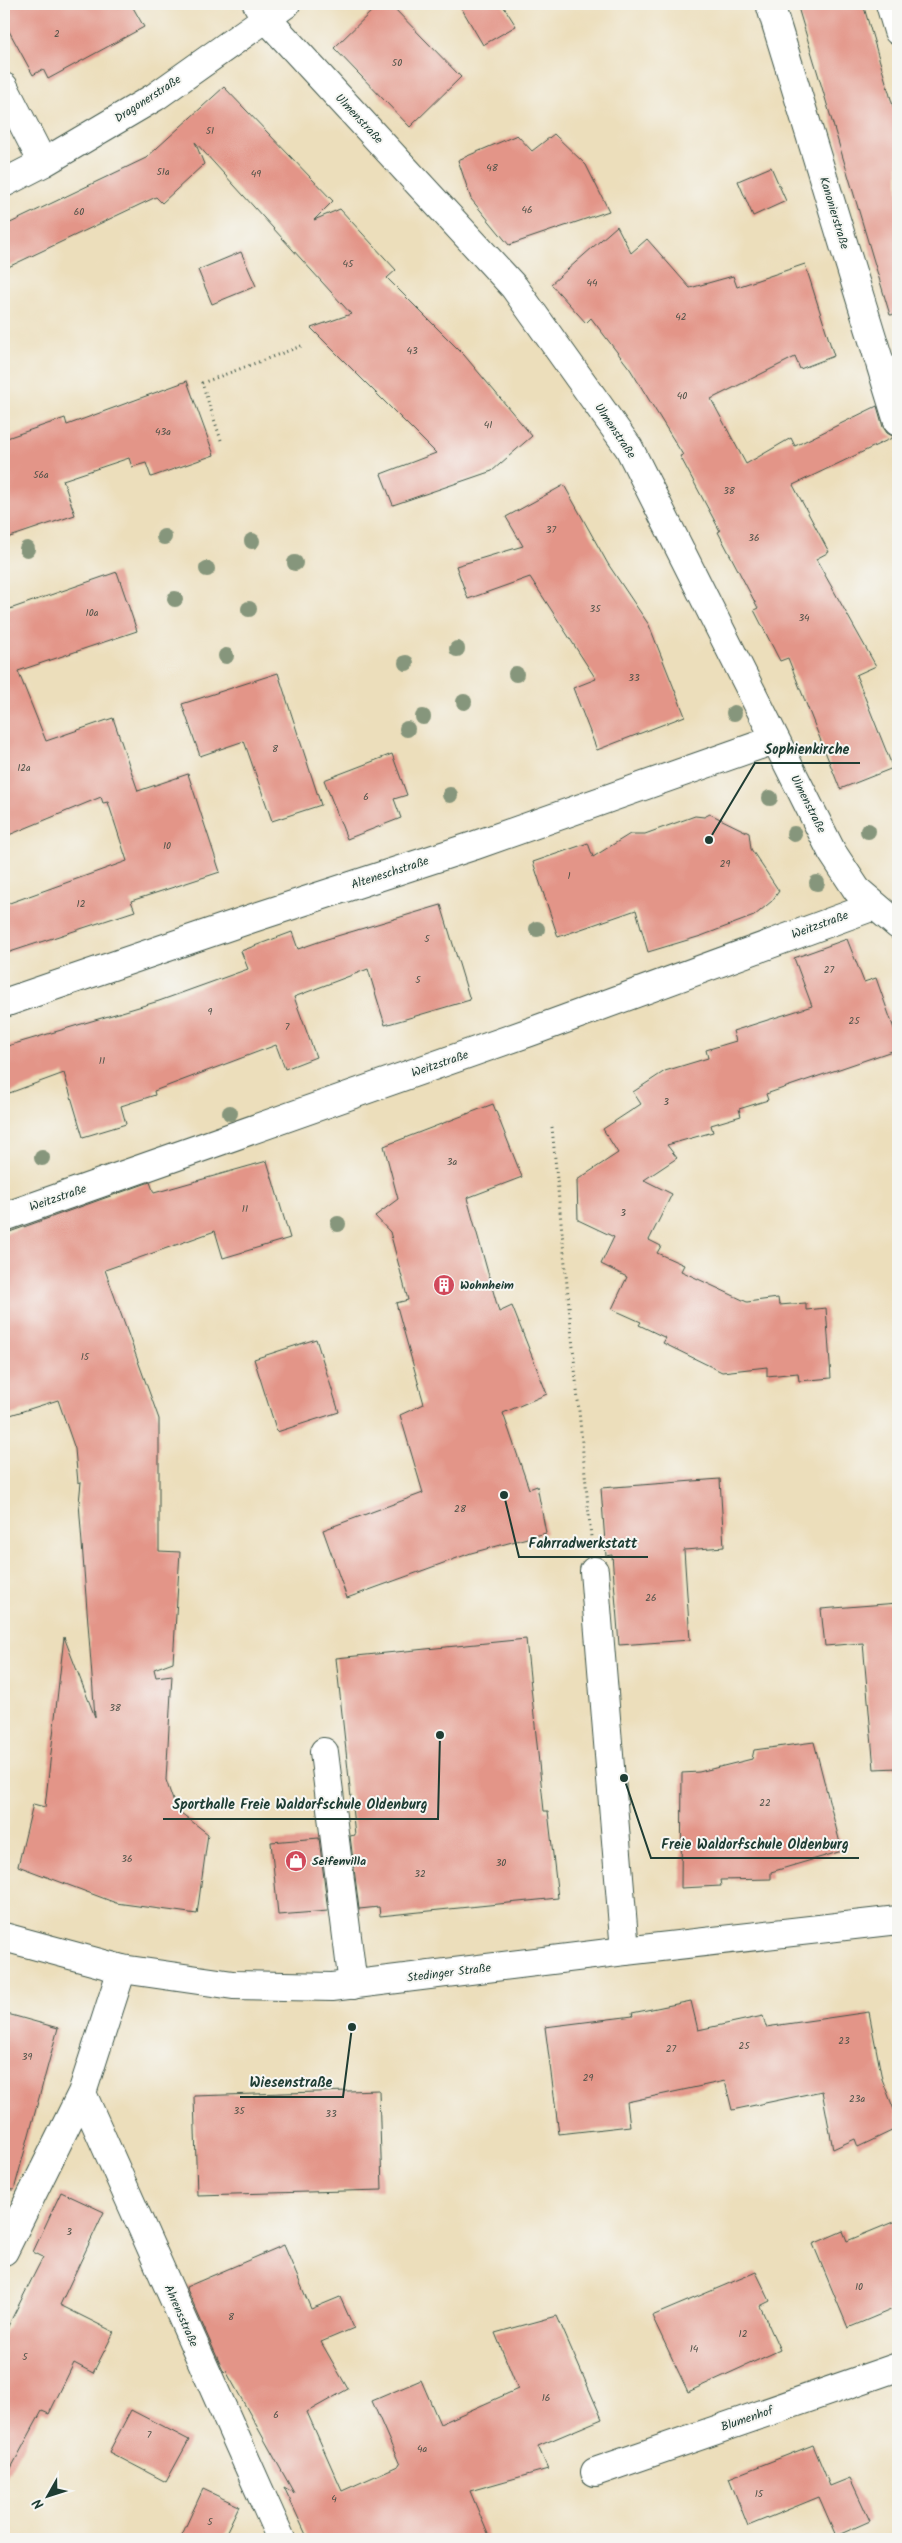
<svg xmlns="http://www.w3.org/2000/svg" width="902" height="2543" viewBox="0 0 902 2543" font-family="Kalam,sans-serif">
	<rect width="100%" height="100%" fill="#f6f6f2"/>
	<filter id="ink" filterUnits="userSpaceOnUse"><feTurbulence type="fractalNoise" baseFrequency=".02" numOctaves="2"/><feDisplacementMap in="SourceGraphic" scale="10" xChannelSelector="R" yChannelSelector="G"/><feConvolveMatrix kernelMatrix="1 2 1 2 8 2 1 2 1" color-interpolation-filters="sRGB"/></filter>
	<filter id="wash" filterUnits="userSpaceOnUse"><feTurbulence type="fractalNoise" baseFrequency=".0096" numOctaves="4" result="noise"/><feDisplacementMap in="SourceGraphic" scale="20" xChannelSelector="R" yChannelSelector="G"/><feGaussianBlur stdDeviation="1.12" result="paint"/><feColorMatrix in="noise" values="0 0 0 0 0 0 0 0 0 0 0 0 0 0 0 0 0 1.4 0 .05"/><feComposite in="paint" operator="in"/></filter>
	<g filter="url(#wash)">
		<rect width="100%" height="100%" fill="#ecdebb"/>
		<g id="blocks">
			<path fill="#e39588" d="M 4,4 L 131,4 L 144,27 L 48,79 L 43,69 L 33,75 L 4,22 Z
				M 379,4 L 390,4 L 461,77 L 410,127 L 334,48 Z
				M 459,4 L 502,4 L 516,26 L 483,45 Z
				M 797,4 L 863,4 L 898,123 L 898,314 L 890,315 Z
				M 224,87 L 333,201 L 314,220 L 340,209 L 396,270 L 387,278 L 464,355 L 532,436 L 492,471 L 393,505 L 381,474 L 436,453 L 311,328 L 351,314 L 195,142 L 204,164 L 162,203 L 156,197 L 4,269 L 4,226 L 146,158 Z
				M 554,134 L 586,165 L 609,211 L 509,245 L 471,199 L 458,160 L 517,135 L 532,151 Z
				M 771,167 L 786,201 L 753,216 L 738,181 Z
				M 617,226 L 631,253 L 647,239 L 690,288 L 733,276 L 737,287 L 805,264 L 834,356 L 800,369 L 795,357 L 711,399 L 746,464 L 791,438 L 795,446 L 877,406 L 883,427 L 887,433 L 894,437 L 793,485 L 829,552 L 816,559 L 876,666 L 856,675 L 893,768 L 840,789 L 788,658 L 780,661 L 754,610 L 758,608 L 718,532 L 720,531 L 680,456 L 683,455 L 630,369 L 591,318 L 586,323 L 551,284 Z
				M 241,252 L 256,286 L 212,304 L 198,270 Z
				M 187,381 L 214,455 L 151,477 L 146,463 L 132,467 L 129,458 L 63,480 L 75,515 L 4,539 L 4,439 L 65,418 L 67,425 Z
				M 564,485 L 608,564 L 649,625 L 685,716 L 597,750 L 573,688 L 596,679 L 530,577 L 468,599 L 456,566 L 523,546 L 506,517 Z
				M 117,572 L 137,631 L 18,671 L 46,741 L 113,718 L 138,791 L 188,774 L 220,872 L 131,901 L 135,911 L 4,954 L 4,905 L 127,861 L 108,802 L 103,803 L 101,797 L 4,837 L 4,611 Z
				M 278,673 L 321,805 L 272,821 L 244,741 L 200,756 L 182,704 Z
				M 392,754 L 407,795 L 394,799 L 401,818 L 347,839 L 324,780 Z
				M 710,814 L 749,833 L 751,849 L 779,891 L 772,901 L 754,916 L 701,936 L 648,952 L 636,910 L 558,937 L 533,862 L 588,843 L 593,857 L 630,834 L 645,834 L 695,816 L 704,817 Z
				M 441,905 L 470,1000 L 385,1025 L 368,969 L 294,997 L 316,1057 L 285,1069 L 276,1045 L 154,1091 L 155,1095 L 121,1106 L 126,1124 L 83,1137 L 64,1073 L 4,1095 L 4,1047 L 159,1001 L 248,969 L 241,951 L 292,932 L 298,949 L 327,939 Z
				M 847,939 L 864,982 L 876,978 L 898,1040 L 898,1049 L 766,1094 L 768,1100 L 739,1109 L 741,1116 L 711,1125 L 713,1132 L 667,1145 L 677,1158 L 644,1180 L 672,1194 L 649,1240 L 661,1246 L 657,1253 L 684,1265 L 681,1271 L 747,1302 L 778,1298 L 779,1305 L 806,1303 L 806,1310 L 826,1308 L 831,1378 L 799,1381 L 798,1373 L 767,1376 L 767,1367 L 722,1372 L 663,1343 L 666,1338 L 639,1325 L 641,1322 L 612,1309 L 627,1277 L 601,1264 L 614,1237 L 578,1220 L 577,1180 L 618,1153 L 603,1129 L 641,1104 L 633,1092 L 665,1071 L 708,1058 L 706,1050 L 736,1041 L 733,1031 L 812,1006 L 794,958 Z
				M 493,1104 L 522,1177 L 467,1198 L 499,1312 L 512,1306 L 547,1394 L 503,1413 L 529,1489 L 537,1486 L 546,1533 L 471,1553 L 347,1598 L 323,1530 L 423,1493 L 400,1415 L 424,1404 L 396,1303 L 408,1300 L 390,1232 L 375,1216 L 398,1199 L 384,1146 Z
				M 267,1161 L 290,1238 L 223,1258 L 215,1231 L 105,1270 L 159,1419 L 159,1551 L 180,1552 L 173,1662 L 154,1669 L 156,1677 L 172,1675 L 166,1780 L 176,1809 L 208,1834 L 197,1914 L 116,1903 L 18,1866 L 33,1804 L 45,1807 L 64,1637 L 95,1717 L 79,1503 L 81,1482 L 78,1483 L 75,1449 L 58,1400 L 4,1417 L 4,1234 L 150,1182 L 154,1193 Z
				M 316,1339 L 339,1412 L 277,1432 L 254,1359 Z
				M 720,1479 L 724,1547 L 684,1550 L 690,1640 L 619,1645 L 612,1555 L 606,1556 L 601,1488 Z
				M 898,1603 L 898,1768 L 874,1769 L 863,1643 L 825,1646 L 821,1609 Z
				M 526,1639 L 544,1811 L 548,1811 L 558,1898 L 380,1916 L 379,1907 L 359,1909 L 350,1836 L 355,1835 L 336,1658 Z
				M 814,1742 L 842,1851 L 771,1872 L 771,1879 L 720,1880 L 721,1886 L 681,1888 L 682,1773 L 699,1772 L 752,1759 L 754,1750 Z
				M 319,1838 L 328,1911 L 278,1915 L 271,1842 Z
				M 691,2001 L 698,2030 L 763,2016 L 766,2027 L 869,2012 L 882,2079 L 898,2120 L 898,2128 L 858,2147 L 855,2139 L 833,2149 L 822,2091 L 732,2110 L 725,2081 L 627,2102 L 630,2126 L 559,2134 L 545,2027 L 633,2016 L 632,2013 Z
				M 4,2013 L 58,2028 L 14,2190 L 4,2189 Z
				M 379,2090 L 382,2190 L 197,2195 L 194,2096 Z
				M 61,2192 L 104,2212 L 60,2305 L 114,2332 L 93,2373 L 74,2363 L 49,2414 L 42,2411 L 4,2481 L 4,2334 L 43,2257 L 33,2252 Z
				M 898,2220 L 898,2307 L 848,2328 L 813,2244 L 843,2231 L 847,2241 Z
				M 284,2245 L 311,2309 L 340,2297 L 354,2328 L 321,2342 L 348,2389 L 307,2412 L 342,2491 L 400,2465 L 372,2401 L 421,2380 L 440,2424 L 518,2389 L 495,2333 L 557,2316 L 602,2419 L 538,2446 L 548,2469 L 470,2491 L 490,2539 L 308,2539 L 284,2487 L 294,2493 L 226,2371 L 224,2373 L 186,2287 Z
				M 756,2272 L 770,2301 L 760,2306 L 780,2350 L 688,2392 L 652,2316 Z
				M 131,2410 L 189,2440 L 166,2482 L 109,2452 Z
				M 813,2445 L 830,2486 L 850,2478 L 870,2521 L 836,2536 L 819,2497 L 748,2526 L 729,2478 Z
				M 203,2489 L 239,2506 L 223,2539 L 180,2539 Z"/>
		</g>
	</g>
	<g filter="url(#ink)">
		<use href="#blocks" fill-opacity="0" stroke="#3e5548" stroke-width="1"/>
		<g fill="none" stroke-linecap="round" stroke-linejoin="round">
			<g stroke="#3e5548" stroke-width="30">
				<path id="minor" d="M 257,4 L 265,17 L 514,287 L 629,448 L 832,852 L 857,890 L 898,925
					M 770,4 L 898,422
					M 890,4 L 898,31
					M 4,87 L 43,163
					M 4,183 L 43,163 L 155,97 L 286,4
					M 4,1003 L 253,918 L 473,846 L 774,740
					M 4,1217 L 530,1032 L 874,906
					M 594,1571 L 625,1951
					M 324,1752 L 353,1985
					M 82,2093 L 281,2539
					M 4,2251 L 82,2093 L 122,1969
					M 595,2472 L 898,2367"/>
			</g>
			<g stroke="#3e5548" stroke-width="30">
				<path id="major" d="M 4,1937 L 122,1969 L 233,1985 L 332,1987 L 625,1951 L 898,1920"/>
			</g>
			<path stroke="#3e5548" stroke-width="3" stroke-dasharray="1 4" stroke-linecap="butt" d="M 221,440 L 202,383 L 304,345
				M 552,1127 L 591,1537"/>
			<use href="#minor" stroke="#fff" stroke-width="28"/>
			<use href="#major" stroke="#fff" stroke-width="28"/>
		</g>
		<g fill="#86967b">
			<circle cx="164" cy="537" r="8"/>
			<circle cx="252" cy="541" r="8"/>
			<circle cx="27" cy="549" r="8"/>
			<circle cx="295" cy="563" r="8"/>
			<circle cx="207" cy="569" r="8"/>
			<circle cx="175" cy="599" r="8"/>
			<circle cx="249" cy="609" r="8"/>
			<circle cx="457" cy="649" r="8"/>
			<circle cx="226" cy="656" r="8"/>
			<circle cx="406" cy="663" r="8"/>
			<circle cx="516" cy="674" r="8"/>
			<circle cx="464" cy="702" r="8"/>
			<circle cx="734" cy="713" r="8"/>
			<circle cx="423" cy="717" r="8"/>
			<circle cx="407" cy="729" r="8"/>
			<circle cx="450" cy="795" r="8"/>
			<circle cx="770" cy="798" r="8"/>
			<circle cx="868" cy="831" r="8"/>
			<circle cx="794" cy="834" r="8"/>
			<circle cx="817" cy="883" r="8"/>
			<circle cx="537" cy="929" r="8"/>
			<circle cx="230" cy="1113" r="8"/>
			<circle cx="42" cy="1158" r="8"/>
			<circle cx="338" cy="1224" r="8"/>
		</g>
	</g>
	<defs>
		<g id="building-disc" transform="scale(1.125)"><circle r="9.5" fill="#d1495b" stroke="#f6f6f2"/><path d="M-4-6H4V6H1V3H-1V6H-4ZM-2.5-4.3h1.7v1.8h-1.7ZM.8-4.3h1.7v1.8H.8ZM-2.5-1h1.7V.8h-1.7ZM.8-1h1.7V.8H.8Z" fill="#fff"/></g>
		<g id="shop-disc" transform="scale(1.125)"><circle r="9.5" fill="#d1495b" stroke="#f6f6f2"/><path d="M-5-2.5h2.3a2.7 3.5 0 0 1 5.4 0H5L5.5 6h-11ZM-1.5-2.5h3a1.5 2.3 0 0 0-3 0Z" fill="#fff"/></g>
	</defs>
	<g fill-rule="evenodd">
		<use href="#building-disc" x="444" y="1285"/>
		<use href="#shop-disc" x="296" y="1861"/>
	</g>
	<g text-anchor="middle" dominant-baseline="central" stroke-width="4" stroke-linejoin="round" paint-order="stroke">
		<g font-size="10" fill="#505349">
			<text x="57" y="34">2</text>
			<text x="397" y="63">50</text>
			<text x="210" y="131">51</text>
			<text x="492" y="168">48</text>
			<text x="163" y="172">51a</text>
			<text x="256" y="174">49</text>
			<text x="527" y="210">46</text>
			<text x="79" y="212">60</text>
			<text x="348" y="264">45</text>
			<text x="592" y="283">44</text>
			<text x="681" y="317">42</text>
			<text x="412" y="351">43</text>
			<text x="682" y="396">40</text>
			<text x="488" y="425">41</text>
			<text x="163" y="432">43a</text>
			<text x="41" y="475">56a</text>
			<text x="729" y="491">38</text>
			<text x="551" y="530">37</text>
			<text x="754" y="538">36</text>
			<text x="595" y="609">35</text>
			<text x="92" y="613">10a</text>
			<text x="804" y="618">34</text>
			<text x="634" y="678">33</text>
			<text x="275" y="749">8</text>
			<text x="24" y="768">12a</text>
			<text x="366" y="797">6</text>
			<text x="167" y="846">10</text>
			<text x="725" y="864">29</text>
			<text x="569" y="876">1</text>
			<text x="81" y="904">12</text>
			<text x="427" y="939">5</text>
			<text x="829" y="970">27</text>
			<text x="418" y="980">5</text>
			<text x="210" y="1012">9</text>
			<text x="854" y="1021">25</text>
			<text x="287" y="1027">7</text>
			<text x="102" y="1061">11</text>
			<text x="666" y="1102">3</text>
			<text x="452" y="1162">3a</text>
			<text x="245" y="1209">11</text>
			<text x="623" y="1213">3</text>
			<text x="85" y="1357">15</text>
			<text x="460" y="1509">28</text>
			<text x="651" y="1598">26</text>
			<text x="115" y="1708">38</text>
			<text x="765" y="1803">22</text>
			<text x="127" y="1859">36</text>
			<text x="501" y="1863">30</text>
			<text x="420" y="1874">32</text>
			<text x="844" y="2041">23</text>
			<text x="744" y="2046">25</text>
			<text x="671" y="2049">27</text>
			<text x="27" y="2057">39</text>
			<text x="588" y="2078">29</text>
			<text x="857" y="2099">23a</text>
			<text x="239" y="2111">35</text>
			<text x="331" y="2114">33</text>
			<text x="69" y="2232">3</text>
			<text x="859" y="2287">10</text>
			<text x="231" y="2317">8</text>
			<text x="743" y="2334">12</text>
			<text x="694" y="2349">14</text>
			<text x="25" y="2357">5</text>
			<text x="546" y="2398">16</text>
			<text x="276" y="2415">6</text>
			<text x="149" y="2435">7</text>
			<text x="422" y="2449">4a</text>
			<text x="759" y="2494">15</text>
			<text x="334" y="2499">4</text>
			<text x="210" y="2522">5</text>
		</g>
		<g font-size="12" fill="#1f3d34" stroke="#f6f6f2">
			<text transform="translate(148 99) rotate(-33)">Dragonerstraße</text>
			<text transform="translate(359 119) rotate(47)">Ulmenstraße</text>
			<text transform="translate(834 213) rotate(73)">Kanonierstraße</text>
			<text transform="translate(615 431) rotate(56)">Ulmenstraße</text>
			<text transform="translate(808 804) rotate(63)">Ulmenstraße</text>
			<text transform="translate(390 873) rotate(-18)">Alteneschstraße</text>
			<text transform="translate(820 925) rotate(-20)">Weitzstraße</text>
			<text transform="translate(440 1064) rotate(-19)">Weitzstraße</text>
			<text transform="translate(58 1198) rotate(-19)">Weitzstraße</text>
			<text transform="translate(449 1973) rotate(-7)">Stedinger Straße</text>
			<text transform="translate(181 2316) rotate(66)">Ahrensstraße</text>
			<text transform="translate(747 2419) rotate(-19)">Blumenhof</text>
		</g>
		<g font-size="12" font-weight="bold" fill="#1f3d34" stroke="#f6f6f2" text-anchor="start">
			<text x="460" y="1285">Wohnheim</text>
			<text x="312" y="1861">Seifenvilla</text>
		</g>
	</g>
	<path fill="none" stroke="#1f3d34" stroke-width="2" d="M709 840L755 763H860M504 1495L519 1557H648M440 1735L438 1819H163M624 1778L651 1858H859M352 2027L343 2097H240"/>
	<g fill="#1f3d34" stroke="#f6f6f2" stroke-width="2">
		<circle cx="709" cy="840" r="5"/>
		<circle cx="504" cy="1495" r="5"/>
		<circle cx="440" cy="1735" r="5"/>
		<circle cx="624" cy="1778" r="5"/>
		<circle cx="352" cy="2027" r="5"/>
	</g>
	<g font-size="14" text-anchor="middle" font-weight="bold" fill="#1f3d34" stroke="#f6f6f2" stroke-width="4" stroke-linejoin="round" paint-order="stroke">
		<text x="807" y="754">Sophienkirche</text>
		<text x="583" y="1548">Fahrradwerkstatt</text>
		<text x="300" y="1809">Sporthalle Freie Waldorfschule Oldenburg</text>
		<text x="755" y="1849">Freie Waldorfschule Oldenburg</text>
		<text x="291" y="2087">Wiesenstraße</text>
	</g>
	<rect width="902" height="2543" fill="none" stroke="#f6f6f2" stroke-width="20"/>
	<g transform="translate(48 2496) rotate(231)" stroke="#f6f6f2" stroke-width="4" paint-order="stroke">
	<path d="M0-4L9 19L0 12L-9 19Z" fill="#1f3d34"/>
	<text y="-8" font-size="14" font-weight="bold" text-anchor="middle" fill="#1f3d34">N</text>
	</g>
</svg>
